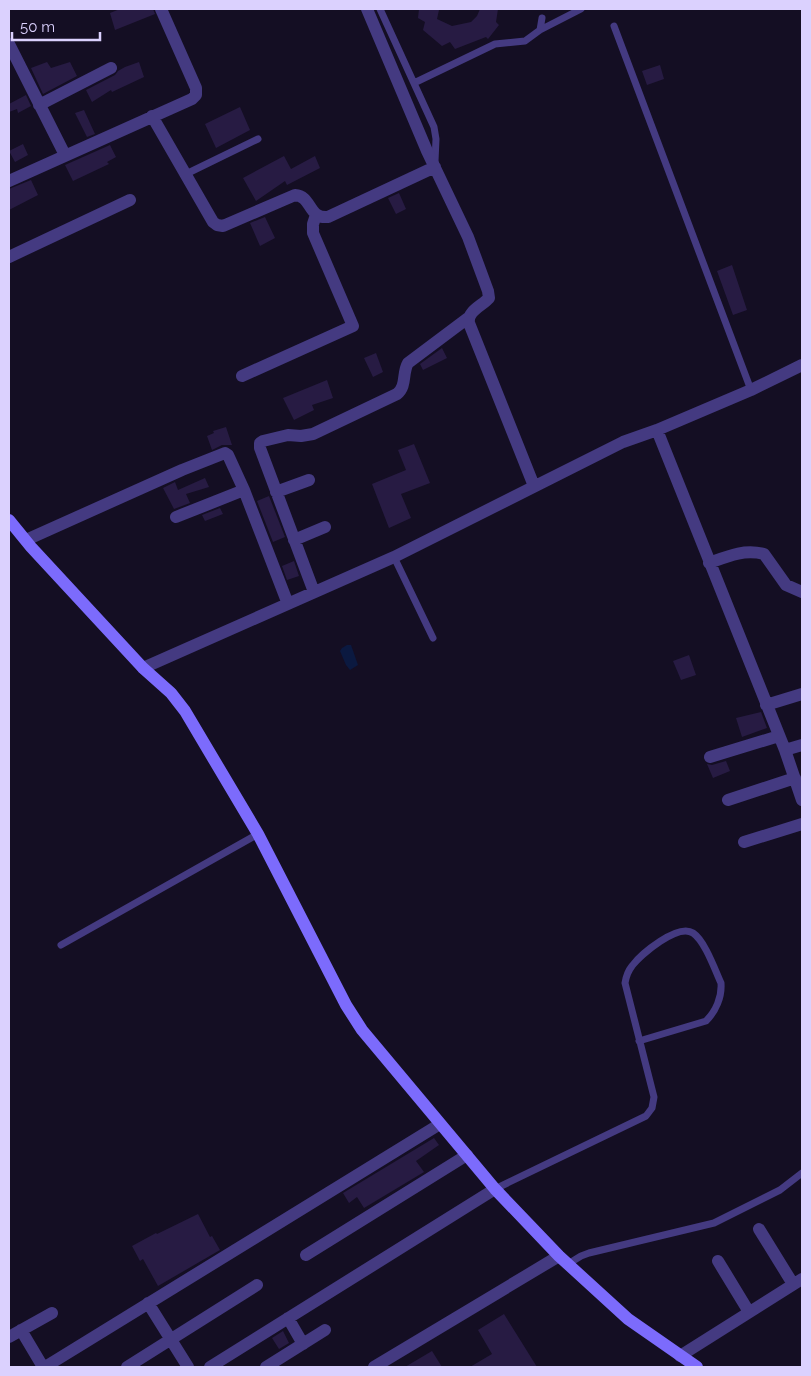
<svg xmlns="http://www.w3.org/2000/svg" width="811" height="1376" viewBox="0 0 811 1376" font-family="Raleway,sans-serif">
	<rect width="100%" height="100%" fill="#140e23"/>
	<path fill="#0b1940" d="M 347,645 L 351,645 L 358,665 L 350,670 L 346,665 L 340,651 L 342,648 Z"/>
	<path fill="#271b43" d="M 120,9 L 153,9 L 155,14 L 115,30 L 110,13 Z
		M 419,9 L 439,10 L 437,19 L 452,26 L 471,22 L 477,16 L 480,9 L 498,9 L 496,22 L 499,25 L 488,39 L 486,37 L 455,49 L 450,42 L 442,46 L 423,30 L 425,22 L 418,18 Z
		M 47,62 L 51,68 L 70,62 L 77,76 L 43,94 L 31,68 Z
		M 139,62 L 144,77 L 112,92 L 111,90 L 92,102 L 86,90 L 115,75 L 118,71 L 125,67 Z
		M 660,65 L 664,79 L 647,85 L 642,71 Z
		M 26,95 L 31,106 L 18,113 L 17,109 L 9,112 L 9,104 Z
		M 240,107 L 250,130 L 216,148 L 205,124 Z
		M 84,110 L 95,134 L 87,137 L 75,113 Z
		M 23,144 L 28,155 L 15,162 L 9,151 Z
		M 110,145 L 116,157 L 107,162 L 109,164 L 73,181 L 65,165 Z
		M 284,156 L 291,169 L 315,156 L 320,168 L 287,185 L 285,181 L 256,201 L 243,178 Z
		M 31,180 L 38,195 L 9,210 L 9,189 Z
		M 399,193 L 406,209 L 396,214 L 388,198 Z
		M 265,217 L 275,238 L 260,246 L 250,223 Z
		M 732,265 L 747,310 L 733,315 L 717,271 Z
		M 442,348 L 447,358 L 423,370 L 420,364 Z
		M 376,353 L 383,372 L 373,377 L 364,358 Z
		M 327,380 L 333,398 L 312,405 L 314,410 L 294,420 L 283,398 Z
		M 226,427 L 232,445 L 222,445 L 212,450 L 207,436 L 214,433 L 213,431 Z
		M 414,444 L 430,483 L 401,494 L 411,518 L 389,528 L 372,484 L 406,470 L 398,450 Z
		M 205,478 L 209,487 L 186,494 L 190,503 L 174,509 L 163,488 L 175,482 L 178,490 Z
		M 269,496 L 285,537 L 273,542 L 257,501 Z
		M 220,508 L 223,514 L 205,521 L 202,515 Z
		M 294,561 L 299,576 L 287,580 L 282,566 Z
		M 689,655 L 696,675 L 681,680 L 673,661 Z
		M 761,712 L 767,728 L 742,737 L 736,718 Z
		M 726,761 L 730,771 L 713,778 L 707,764 L 712,765 Z
		M 434,1138 L 439,1145 L 416,1161 L 424,1172 L 364,1208 L 357,1197 L 349,1203 L 343,1193 Z
		M 198,1214 L 210,1237 L 212,1236 L 220,1250 L 158,1286 L 143,1259 L 140,1261 L 132,1246 L 156,1233 L 157,1234 Z
		M 504,1314 L 537,1367 L 470,1367 L 492,1354 L 478,1330 Z
		M 283,1331 L 289,1343 L 279,1349 L 272,1338 Z
		M 432,1351 L 442,1367 L 405,1367 Z"/>
	<g fill="none" stroke-linecap="round" stroke-linejoin="round">
		<path stroke="#443a81" stroke-width="7" d="M 380,9 L 434,127 L 436,139 L 435,161
			M 614,26 L 751,390
			M 540,30 L 581,9
			M 414,83 L 495,44 L 525,41 L 540,30 L 542,18
			M 186,174 L 258,139
			M 394,557 L 433,638
			M 61,945 L 258,834
			M 495,1189 L 646,1116 L 652,1108 L 654,1097 L 625,983 C 626,977 628,971 632,966 C 641,954 678,923 693,933 C 705,941 715,970 721,983 C 722,997 716,1011 706,1021 L 639,1041
			M 568,1264 L 581,1256 L 589,1253 L 714,1223 L 780,1190 L 802,1173"/>
		<path stroke="#443a81" stroke-width="12" d="M 367,9 L 427,151 L 468,237 L 488,291 L 489,298 C 482,306 467,311 469,323 L 534,486
			M 9,44 L 65,155
			M 39,105 L 111,68
			M 152,116 L 213,222 L 217,225 L 223,226 L 295,195 C 312,196 308,219 328,217 L 435,167
			M 9,181 L 192,99 L 196,95 L 196,88 L 161,9
			M 9,257 L 130,200
			M 242,376 L 353,326 L 313,233 L 313,224 L 316,215
			M 657,430 L 785,750 L 802,800
			M 276,492 L 309,480
			M 176,517 L 244,490
			M 26,540 L 182,470 L 225,453 L 228,455 L 244,490 L 288,604
			M 294,540 L 325,527
			M 709,563 C 728,556 744,549 764,554 L 786,585 L 802,592
			M 314,592 L 260,448 L 260,443 L 263,441 L 288,435 L 301,436 L 313,434 L 397,394 C 407,386 402,373 408,363 L 468,318
			M 143,668 L 394,557 L 623,442 L 657,430 L 751,390 L 802,365
			M 766,705 L 802,694
			M 785,750 L 802,745
			M 710,757 L 779,736
			M 728,800 L 795,778
			M 744,842 L 802,824
			M 759,1229 L 793,1284
			M 306,1255 L 467,1155
			M 718,1261 L 749,1312
			M 148,1303 L 188,1367
			M 288,1318 L 303,1344
			M 21,1330 L 43,1367
			M 9,1337 L 52,1313
			M 680,1356 L 802,1279
			M 45,1367 L 440,1124
			M 127,1367 L 257,1285
			M 210,1367 L 495,1189
			M 266,1367 L 325,1330
			M 374,1367 L 559,1256"/>
		<path stroke="#7c6bfc" stroke-width="12" d="M 9,520 L 31,547 L 143,668 L 171,693 L 185,711 L 258,834 L 346,1005 L 362,1030 L 495,1189 L 559,1256 L 628,1319 L 697,1367"/>
	</g>
	<rect width="811" height="1376" fill="none" stroke="#dbd1fe" stroke-width="20"/>
	<path d="M12 32v8h88v-8" fill="none" stroke="#dbd1fe" stroke-width="2.5"/>
	<text x="20" y="32" font-size="15" fill="#dbd1fe" stroke="#140e23" stroke-width="4" paint-order="stroke">50 m</text>
</svg>
